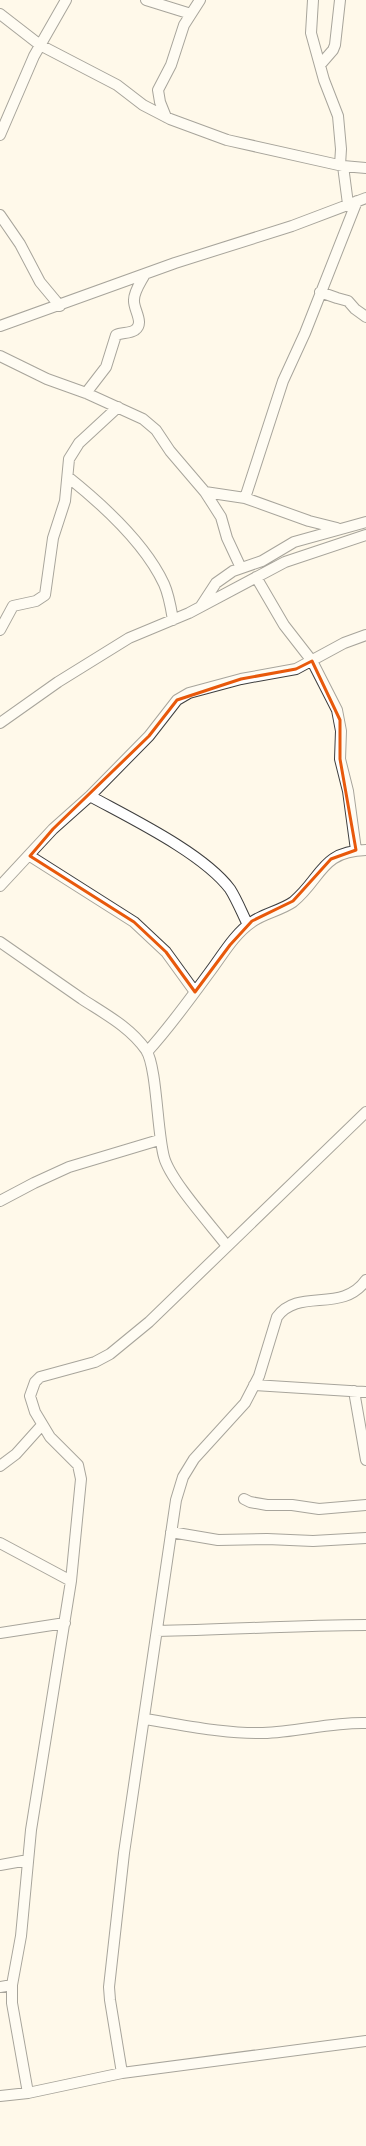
<svg xmlns="http://www.w3.org/2000/svg" width="366" height="2146" viewBox="0 0 366 2146" font-family="'IBM Plex Serif',serif">
	<rect width="100%" height="100%" fill="#fff9ea"/>
	<g fill="none" stroke-linecap="round" stroke-linejoin="round">
		<g stroke="#3e3e3e" stroke-width="12">
			<path id="minor" d="M 146,0 L 191,14
				M 313,0 L 311,33 L 324,80 L 338,116 L 341,149 L 340,165
				M 0,14 L 40,45 L 117,85 L 143,105 L 170,119 L 227,140 L 343,166 L 366,168
				M 320,65 L 333,50 L 335,45 L 340,0
				M 166,117 L 160,102 L 158,90 L 171,65 L 184,25 L 200,0
				M 0,135 L 34,56 L 66,0
				M 343,166 L 348,204
				M 0,215 L 20,244 L 40,282 L 60,306
				M 320,292 L 337,298 L 348,301 L 355,309 L 366,317
				M 0,326 L 175,263 L 292,226 L 366,198
				M 0,356 L 47,379 L 86,393 L 143,419 L 156,430 L 170,451 L 205,492 L 214,506 L 221,517 L 227,538 L 241,568
				M 86,393 L 106,367 L 116,335 C 122,332 129,334 135,330 C 145,323 133,309 134,300 C 134,291 141,282 145,274
				M 68,477 C 103,505 145,543 164,584 C 169,595 171,608 173,620
				M 205,492 L 245,498 L 309,521 L 337,528
				M 245,498 L 283,381 L 305,333 L 357,201
				M 256,577 L 284,625 L 312,661 L 337,710 L 341,731 L 340,759 L 348,791 L 356,850
				M 201,606 L 216,583 L 233,571 L 262,561 L 294,542 L 366,522
				M 0,630 L 13,606 L 36,601 L 45,595 L 53,538 L 65,501 L 69,459 L 79,443 L 118,407
				M 0,723 L 58,682 L 129,638 L 189,613 L 285,562 L 366,535
				M 90,796 C 130,818 203,853 230,889 C 237,900 242,913 248,925
				M 30,856 L 134,922 L 166,952 L 195,992
				M 0,886 L 53,829 L 90,796 L 149,736 L 177,700 L 189,693 L 241,679 L 296,669 L 344,643 L 366,635
				M 0,942 C 27,961 55,980 82,999 C 105,1014 130,1027 146,1050 C 157,1067 157,1132 164,1157 C 170,1180 211,1225 227,1246
				M 147,1052 C 170,1027 189,1000 209,973 C 222,956 234,934 252,922 C 264,913 280,911 293,902 C 322,878 321,851 366,850
				M 0,1201 L 34,1183 L 69,1167 L 159,1140
				M 254,1385 L 366,1392
				M 354,1391 L 366,1460
				M 0,1466 L 16,1454 L 42,1425
				M 244,1499 L 250,1502 L 267,1505 L 292,1505 L 319,1509 L 366,1505
				M 171,1532 L 218,1540 L 267,1539 L 313,1541 L 366,1538
				M 0,1543 L 71,1581
				M 157,1631 C 227,1630 296,1625 366,1625
				M 0,1633 L 65,1623
				M 145,1719 C 184,1725 224,1734 263,1733 C 298,1732 331,1722 366,1723
				M 0,1865 L 28,1860
				M 0,1987 L 12,1985
				M 122,2073 L 110,2000 L 109,1987 L 124,1853 L 176,1500 L 183,1477 L 194,1459 L 245,1403 L 259,1376 L 277,1317 C 299,1287 342,1314 366,1280
				M 28,2093 L 12,2003 L 12,1985 L 21,1936 L 31,1830 L 71,1581 L 81,1479 L 78,1465 L 50,1437 L 35,1412 L 30,1396 L 35,1382 L 40,1377 L 95,1362 L 110,1354 L 149,1322 L 366,1112
				M 0,2096 L 28,2093 L 122,2073 L 366,2041"/>
		</g>
		<use href="#minor" stroke="#fff" stroke-width="10"/>
	</g>
	<path d="M0 0H366V2146H0ZM 312,661 L 340,720 L 340,759 L 356,850 L 331,859 L 293,901 L 252,921 L 230,945 L 195,992 L 166,952 L 134,922 L 30,856 L 53,829 L 149,736 L 177,700 L 241,679 L 296,669 Z" fill="#fff9ea" fill-opacity=".55" fill-rule="evenodd"/>
	<path fill="none" stroke="#e8590c" stroke-width="3" stroke-linejoin="round" d="M 312,661 L 340,720 L 340,759 L 356,850 L 331,859 L 293,901 L 252,921 L 230,945 L 195,992 L 166,952 L 134,922 L 30,856 L 53,829 L 149,736 L 177,700 L 241,679 L 296,669 Z"/>
</svg>
